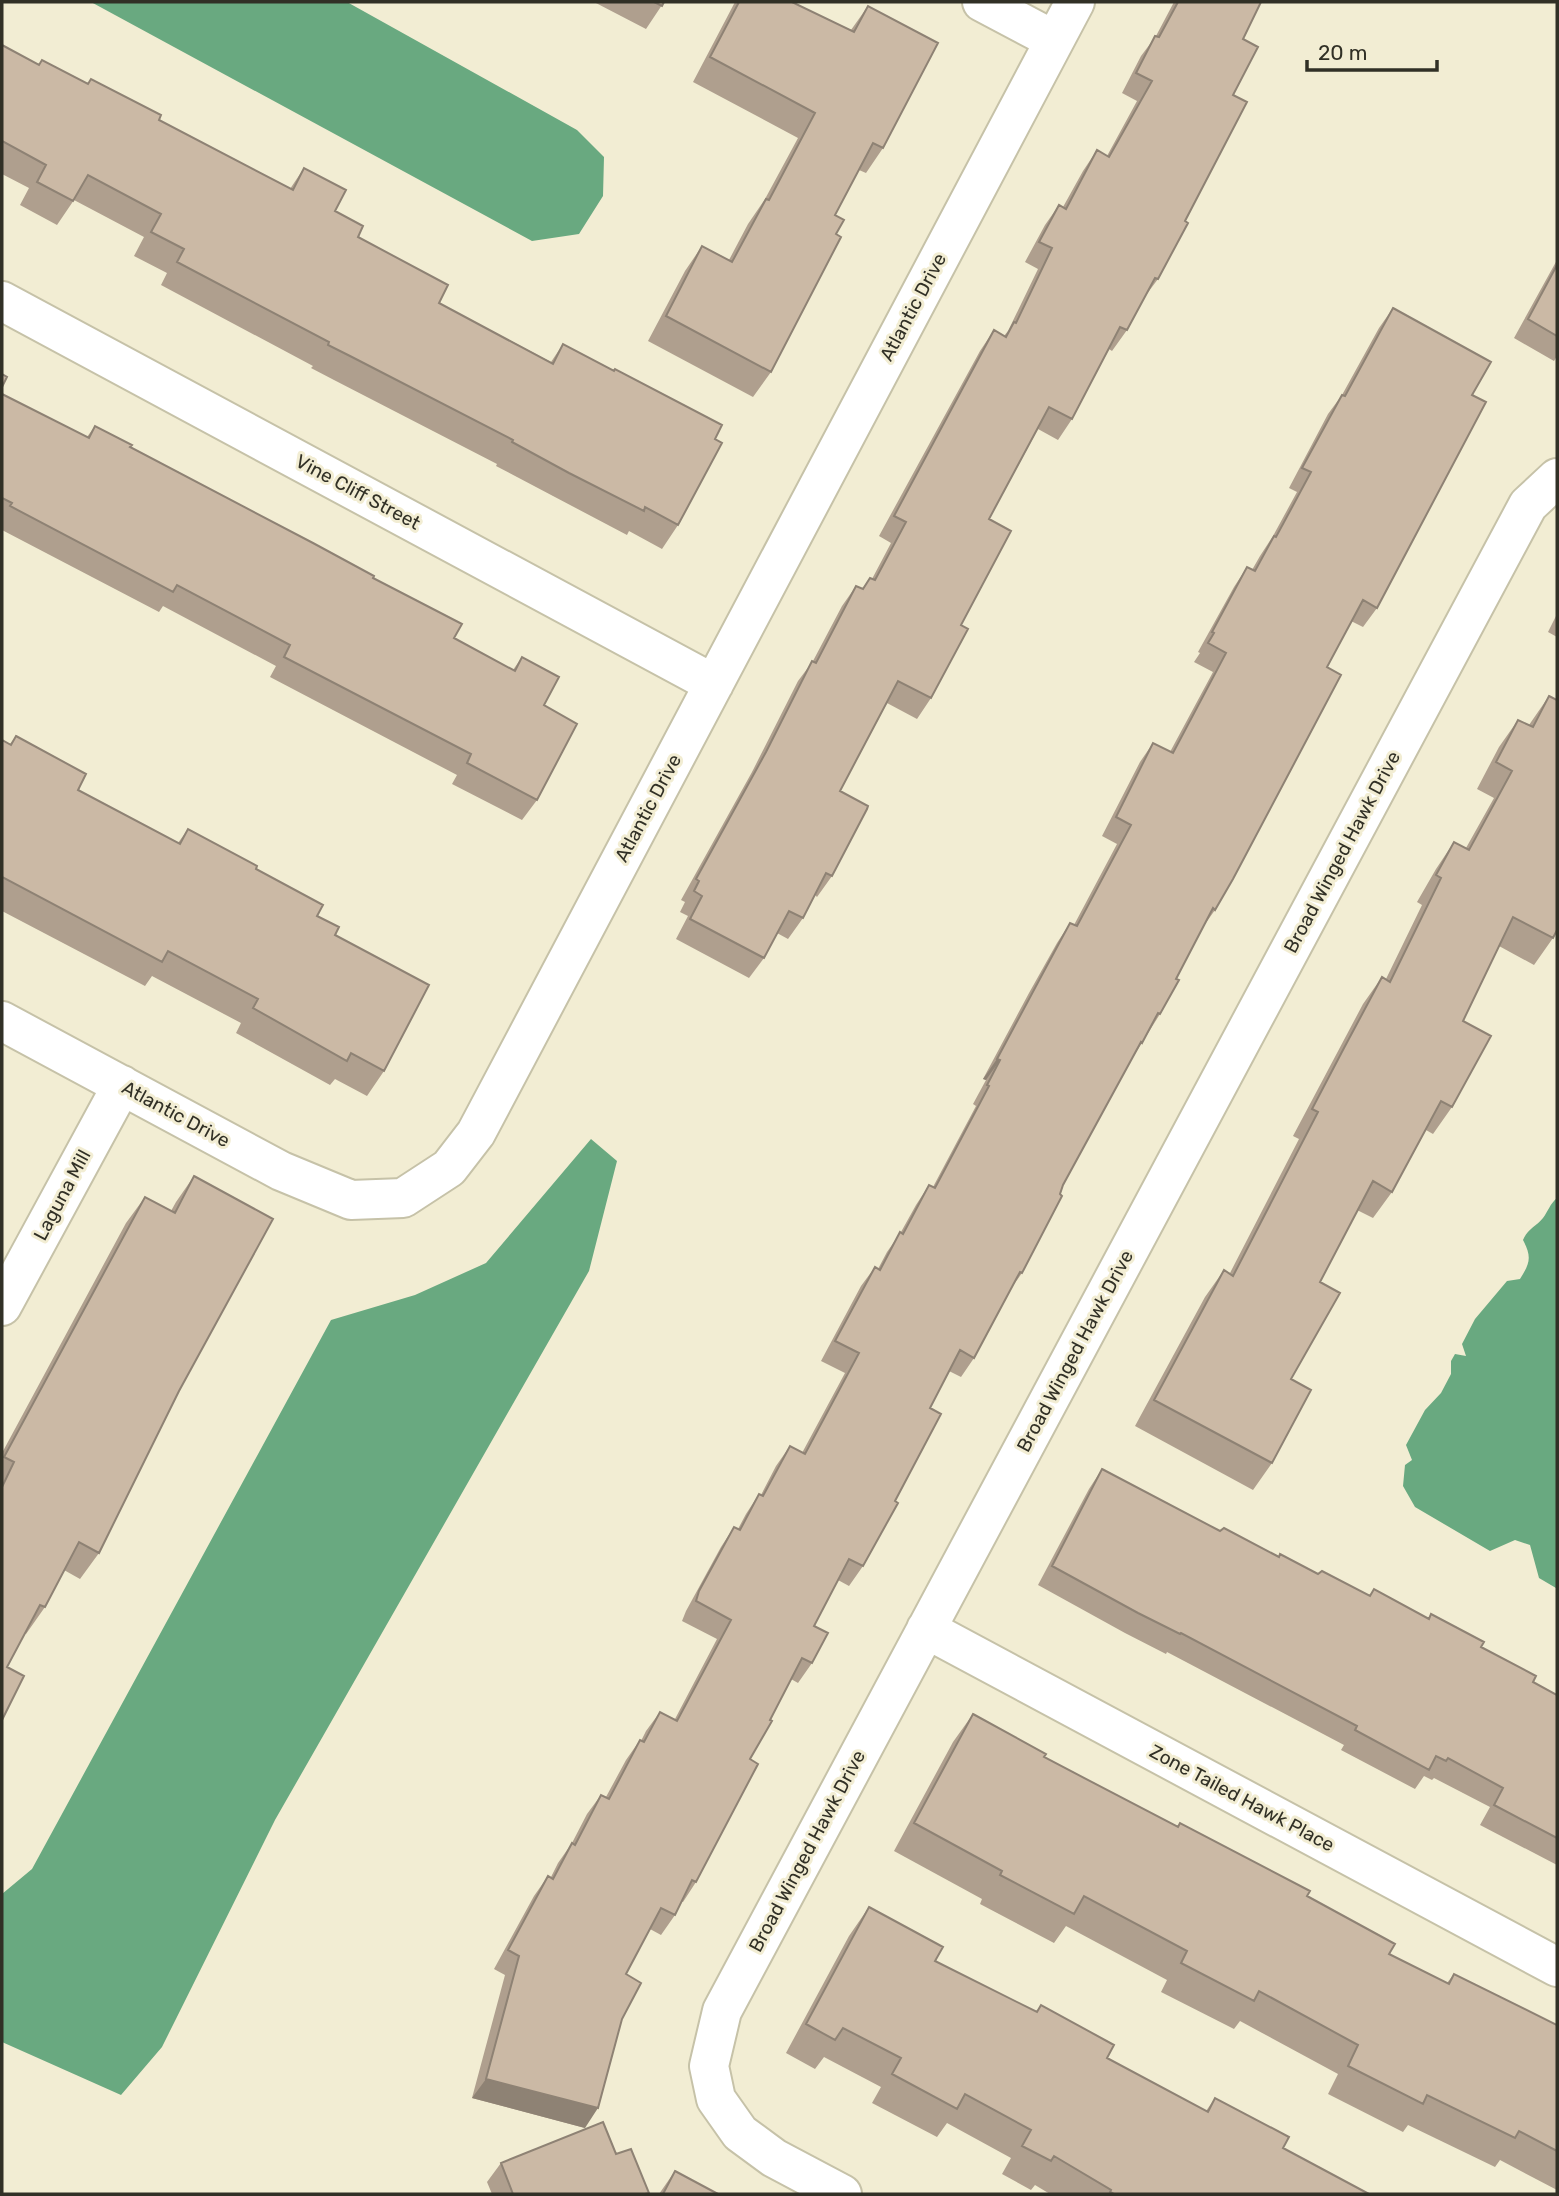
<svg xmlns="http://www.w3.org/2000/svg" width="1559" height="2196" viewBox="0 0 1559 2196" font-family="Rubik,sans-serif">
	<rect width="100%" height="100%" fill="#f2edd3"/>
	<path fill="#69a980" d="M 91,2 L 347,2 L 577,130 L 604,157 L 603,196 L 579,234 L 532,241 Z
		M 591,1139 L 617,1161 L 589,1271 L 275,1820 L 162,2047 L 121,2095 L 2,2042 L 2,1894 L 32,1869 L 331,1320 L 415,1295 L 486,1263 Z
		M 1557,1198 L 1557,1591 L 1556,1588 L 1539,1578 L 1530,1545 L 1515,1540 L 1490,1551 L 1415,1507 L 1403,1486 L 1405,1465 L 1412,1460 L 1406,1445 L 1425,1410 L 1441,1393 L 1451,1374 L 1451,1361 L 1455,1354 L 1466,1356 L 1462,1344 L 1475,1319 L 1507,1281 L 1520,1279 C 1530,1263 1532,1257 1523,1240 C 1528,1228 1536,1227 1543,1218 C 1548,1211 1550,1204 1557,1198 Z"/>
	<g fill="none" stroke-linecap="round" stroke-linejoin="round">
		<g stroke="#c6c2a8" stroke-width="42">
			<path id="minor" d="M 982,2 L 1054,40
				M 2,301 L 714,684
				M 2,1021 L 281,1171 L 351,1200 L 403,1198 L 449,1168 L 476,1133 L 1075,2
				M 2,1306 L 122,1085
				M 926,1629 L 1557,1967
				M 842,2194 L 774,2158 L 740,2133 L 716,2099 L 709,2066 L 722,2011 L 1528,505 L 1557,478"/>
		</g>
		<use href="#minor" stroke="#fff" stroke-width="38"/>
	</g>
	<path fill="#af9f8e" d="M 594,2 L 664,2 L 646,29 Z
		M 735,2 L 792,2 L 851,30 L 868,6 L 883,148 L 866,173 L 859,170 L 835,215 L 836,234 L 771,372 L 753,397 L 648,341 L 685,271 L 702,246 L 729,260 L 748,224 L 765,199 L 798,138 L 693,82 Z
		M 1174,2 L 1261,2 L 1243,39 L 1233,95 L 1185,221 L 1158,279 L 1143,299 L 1127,330 L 1112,351 L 1109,349 L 1072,419 L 1058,440 L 1038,429 L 989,519 L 961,625 L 931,698 L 917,719 L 887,703 L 840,791 L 832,876 L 817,897 L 815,895 L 803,918 L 788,939 L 777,933 L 764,958 L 749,978 L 676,939 L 688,916 L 680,912 L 685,902 L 681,900 L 752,772 L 798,681 L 813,661 L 842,606 L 856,586 L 862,589 L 870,578 L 872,579 L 891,543 L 879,536 L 980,351 L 994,330 L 1004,336 L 1008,331 L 1038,269 L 1025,262 L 1045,225 L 1059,205 L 1063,207 L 1083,171 L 1097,150 L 1107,156 L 1137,101 L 1122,93 L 1141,56 L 1156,36 Z
		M 2,45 L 39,65 L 42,60 L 88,84 L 91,79 L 159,120 L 290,189 L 304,168 L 335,211 L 358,237 L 439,303 L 551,362 L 563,344 L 715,439 L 678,525 L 662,549 L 629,531 L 627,535 L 553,496 L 496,466 L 497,464 L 334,380 L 311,368 L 313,366 L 161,285 L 167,273 L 134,256 L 144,237 L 74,200 L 57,225 L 20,205 L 29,188 L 2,174 Z
		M 1557,260 L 1557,356 L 1554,361 L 1514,338 Z
		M 1393,308 L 1472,395 L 1377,608 L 1363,627 L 1351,621 L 1327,667 L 1215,910 L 1205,924 L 1176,979 L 1160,1014 L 1133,1057 L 1063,1185 L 1022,1273 L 1012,1287 L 974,1358 L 961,1377 L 949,1371 L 930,1408 L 895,1501 L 863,1566 L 849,1586 L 838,1580 L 814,1626 L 812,1663 L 798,1683 L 791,1679 L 770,1720 L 750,1759 L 696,1882 L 683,1902 L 682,1902 L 675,1915 L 661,1935 L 650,1929 L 626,1974 L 622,2019 L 585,2128 L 472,2098 L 505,1975 L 494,1969 L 534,1896 L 548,1876 L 551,1877 L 558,1863 L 572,1843 L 587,1814 L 601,1795 L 606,1797 L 626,1760 L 640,1740 L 641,1741 L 646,1731 L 660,1712 L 675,1719 L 717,1639 L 682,1621 L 686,1611 L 721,1547 L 734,1527 L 738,1529 L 746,1514 L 759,1494 L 761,1495 L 776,1466 L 790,1446 L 802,1453 L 845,1373 L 821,1361 L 861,1286 L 875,1267 L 878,1269 L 887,1252 L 901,1232 L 916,1205 L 929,1185 L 933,1187 L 976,1106 L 973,1104 L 986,1080 L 983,1079 L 1029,993 L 1057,943 L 1070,923 L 1074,925 L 1117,844 L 1102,836 L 1140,762 L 1153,743 L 1170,752 L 1213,672 L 1194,662 L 1200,653 L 1198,652 L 1234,587 L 1247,567 L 1252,570 L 1260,556 L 1273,536 L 1297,492 L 1289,488 L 1328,414 L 1342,395 L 1379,328 Z
		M 2,394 L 87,437 L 95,426 L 130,447 L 373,578 L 454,638 L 513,670 L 522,657 L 544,705 L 537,800 L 522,820 L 452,784 L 457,775 L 270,677 L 276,666 L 163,606 L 159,612 L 2,530 Z
		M 1557,614 L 1557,637 L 1548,632 Z
		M 1549,696 L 1553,938 L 1534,965 L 1499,946 L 1463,1021 L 1452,1107 L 1433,1134 L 1426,1130 L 1392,1192 L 1373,1218 L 1357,1210 L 1320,1282 L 1291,1379 L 1272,1463 L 1253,1490 L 1135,1426 L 1205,1297 L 1224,1270 L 1230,1273 L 1299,1139 L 1293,1136 L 1363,1004 L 1382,977 L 1386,979 L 1422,905 L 1417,902 L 1436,869 L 1454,842 L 1466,848 L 1494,798 L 1477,789 L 1499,747 L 1518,720 L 1529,725 Z
		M 16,736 L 78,790 L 178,843 L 188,829 L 256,869 L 317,916 L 335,935 L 384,1071 L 367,1096 L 335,1079 L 330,1085 L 236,1033 L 241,1023 L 152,976 L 145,986 L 2,911 L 2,740 L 10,744 Z
		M 194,1176 L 179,1391 L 99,1553 L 80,1579 L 64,1570 L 45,1607 L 26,1634 L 25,1633 L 7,1667 L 2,1720 L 2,1453 L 126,1223 L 145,1197 L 171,1211 L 176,1202 Z
		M 1102,1469 L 1220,1531 L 1279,1557 L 1369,1596 L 1374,1589 L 1428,1618 L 1431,1614 L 1533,1682 L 1557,1695 L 1557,1865 L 1480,1825 L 1490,1807 L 1434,1778 L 1432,1780 L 1424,1776 L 1415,1789 L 1341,1750 L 1344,1745 L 1167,1652 L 1166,1654 L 1125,1633 L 1038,1585 L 1089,1489 Z
		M 973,1714 L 1044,1757 L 1307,1896 L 1389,1954 L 1447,1983 L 1454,1974 L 1557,2025 L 1557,2190 L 1500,2160 L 1495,2167 L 1408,2125 L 1403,2132 L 1328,2094 L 1338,2074 L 1240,2021 L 1234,2029 L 1161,1992 L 1167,1980 L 1066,1926 L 1054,1943 L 980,1904 L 982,1899 L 894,1851 L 953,1742 Z
		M 869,1907 L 935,1961 L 1036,2012 L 1041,2005 L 1107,2058 L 1206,2111 L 1215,2098 L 1283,2148 L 1369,2194 L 1050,2194 L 1035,2185 L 1031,2190 L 1002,2174 L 1011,2158 L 947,2123 L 937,2137 L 872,2103 L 881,2087 L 824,2057 L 815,2069 L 786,2053 L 849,1936 Z
		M 616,2154 L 649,2193 L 648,2194 L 492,2194 L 487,2182 L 501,2163 Z
		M 675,2171 L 718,2194 L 659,2194 Z"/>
	<path fill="#8e8274" d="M 997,1059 L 1000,1060 L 986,1080 L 983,1079 Z
		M 486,2079 L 598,2108 L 585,2128 L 472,2098 Z"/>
	<path fill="#cbb9a5" stroke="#8e8274" stroke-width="2" d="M 654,2 L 664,2 L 662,6 Z
		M 739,2 L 792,2 L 854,32 L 868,6 L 938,43 L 883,148 L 873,143 L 835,215 L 844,220 L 836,234 L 841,237 L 771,372 L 666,316 L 702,246 L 732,262 L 766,199 L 769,200 L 815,113 L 710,57 Z
		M 1178,2 L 1261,2 L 1243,39 L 1258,47 L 1233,95 L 1247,102 L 1185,221 L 1188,223 L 1158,279 L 1155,278 L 1127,330 L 1120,327 L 1072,419 L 1049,407 L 989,519 L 1011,531 L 961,625 L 968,629 L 931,698 L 898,681 L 840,791 L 868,806 L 867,809 L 832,876 L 826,873 L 803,918 L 789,911 L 764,958 L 690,919 L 702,896 L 694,891 L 699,881 L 696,879 L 766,752 L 812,661 L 816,663 L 856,586 L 863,589 L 870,578 L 875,580 L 906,522 L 894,516 L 994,330 L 1006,337 L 1014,322 L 1016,323 L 1052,248 L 1039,242 L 1059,205 L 1066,209 L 1097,150 L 1109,157 L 1152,81 L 1136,73 L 1155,36 L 1159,37 Z
		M 2,45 L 39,65 L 42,60 L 88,84 L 91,79 L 161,115 L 159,120 L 293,190 L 304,168 L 346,190 L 335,211 L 363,226 L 358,237 L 448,285 L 439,303 L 553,364 L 563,344 L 614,371 L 615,369 L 722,425 L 715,439 L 722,443 L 678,525 L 645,507 L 644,511 L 569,473 L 512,442 L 513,440 L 350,356 L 328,345 L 329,342 L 177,262 L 184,249 L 151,232 L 161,214 L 88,175 L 73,201 L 37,182 L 46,165 L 2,141 Z
		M 1557,265 L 1557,336 L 1528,319 Z
		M 1393,308 L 1491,362 L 1472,395 L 1486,402 L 1377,608 L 1363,600 L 1327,667 L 1341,675 L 1233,879 L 1215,910 L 1213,908 L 1176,979 L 1179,980 L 1160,1014 L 1158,1013 L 1142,1043 L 1141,1042 L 1063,1185 L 1060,1194 L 1062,1196 L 1022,1273 L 1020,1272 L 974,1358 L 960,1350 L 930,1408 L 941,1414 L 895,1501 L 898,1503 L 863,1566 L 849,1559 L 814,1626 L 828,1633 L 812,1663 L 802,1658 L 770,1720 L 772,1721 L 750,1759 L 758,1764 L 696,1882 L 692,1880 L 675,1915 L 661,1908 L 626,1974 L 641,1983 L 622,2019 L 598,2108 L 486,2079 L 519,1956 L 508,1950 L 548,1876 L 553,1879 L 572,1843 L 575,1845 L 601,1795 L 609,1799 L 640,1740 L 644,1742 L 660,1712 L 677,1721 L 731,1620 L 696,1601 L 699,1591 L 734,1527 L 740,1530 L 759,1494 L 763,1496 L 790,1446 L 805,1454 L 859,1353 L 835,1341 L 875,1267 L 880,1270 L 900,1232 L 903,1234 L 929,1185 L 935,1188 L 989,1086 L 987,1085 L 1000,1060 L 997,1059 L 1043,973 L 1070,923 L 1077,926 L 1131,825 L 1116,817 L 1153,743 L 1173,753 L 1226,653 L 1208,643 L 1214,633 L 1212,632 L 1247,567 L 1255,571 L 1274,536 L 1276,537 L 1311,472 L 1302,468 L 1342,395 L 1345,396 Z
		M 2,374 L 7,377 L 2,387 Z
		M 2,394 L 89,438 L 95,426 L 132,445 L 130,447 L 313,543 L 374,576 L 373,578 L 462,624 L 454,638 L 515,671 L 522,657 L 559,677 L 544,705 L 577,724 L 537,800 L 467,763 L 471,754 L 284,657 L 290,645 L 177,585 L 173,592 L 10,506 L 12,503 L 2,498 Z
		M 1549,696 L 1557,700 L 1557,930 L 1553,938 L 1513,917 L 1463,1021 L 1491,1036 L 1452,1107 L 1441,1101 L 1392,1192 L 1373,1181 L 1320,1282 L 1340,1293 L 1291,1379 L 1311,1390 L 1272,1463 L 1154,1400 L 1224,1270 L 1233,1276 L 1318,1112 L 1312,1109 L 1344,1048 L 1382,977 L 1390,982 L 1441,878 L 1436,875 L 1454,842 L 1469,850 L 1512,771 L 1496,762 L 1518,720 L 1533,727 Z
		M 16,736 L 86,774 L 78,790 L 180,844 L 188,829 L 257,866 L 256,869 L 323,905 L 317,916 L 339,927 L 335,935 L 429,985 L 384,1071 L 351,1053 L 347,1061 L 253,1008 L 258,999 L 168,951 L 162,962 L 2,877 L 2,740 L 11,745 Z
		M 194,1176 L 273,1219 L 179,1391 L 99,1553 L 79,1542 L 45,1607 L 40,1605 L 7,1667 L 24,1676 L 2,1720 L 2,1487 L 14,1462 L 4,1457 L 145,1197 L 175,1213 Z
		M 1102,1469 L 1220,1531 L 1224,1528 L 1279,1557 L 1280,1554 L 1318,1574 L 1322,1571 L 1370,1596 L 1374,1589 L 1429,1619 L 1431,1614 L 1484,1642 L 1481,1647 L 1536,1676 L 1533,1682 L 1557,1695 L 1557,1838 L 1494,1805 L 1503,1788 L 1448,1758 L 1446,1761 L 1436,1756 L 1429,1770 L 1355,1730 L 1357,1726 L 1181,1633 L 1180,1634 L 1138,1613 L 1052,1566 Z
		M 973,1714 L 1046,1754 L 1044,1757 L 1178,1827 L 1180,1823 L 1310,1891 L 1307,1896 L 1395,1944 L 1389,1954 L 1449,1984 L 1454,1974 L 1557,2025 L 1557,2151 L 1519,2131 L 1515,2138 L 1427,2095 L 1423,2104 L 1348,2066 L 1358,2045 L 1259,1991 L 1254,2001 L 1181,1963 L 1187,1951 L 1084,1896 L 1074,1914 L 1000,1875 L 1002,1871 L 914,1823 Z
		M 869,1907 L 943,1947 L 935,1961 L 1037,2012 L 1041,2005 L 1114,2045 L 1107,2058 L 1208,2112 L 1215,2098 L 1289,2137 L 1283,2148 L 1369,2194 L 1114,2194 L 1110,2192 L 1111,2190 L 1054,2156 L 1051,2161 L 1022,2146 L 1031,2130 L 965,2094 L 957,2109 L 892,2074 L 901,2058 L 843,2028 L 835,2040 L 806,2024 Z
		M 603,2122 L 616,2154 L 631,2149 L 649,2193 L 645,2194 L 513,2194 L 501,2163 Z
		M 675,2171 L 718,2194 L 663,2194 Z"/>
	<g text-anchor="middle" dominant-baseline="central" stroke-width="6" stroke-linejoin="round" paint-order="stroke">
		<g font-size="19" fill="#313026" stroke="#f2edd3">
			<text transform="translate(913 307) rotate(-62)">Atlantic Drive</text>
			<text transform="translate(358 492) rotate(28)">Vine Cliff Street</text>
			<text transform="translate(648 808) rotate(-62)">Atlantic Drive</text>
			<text transform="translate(1342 852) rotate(-62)">Broad Winged Hawk Drive</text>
			<text transform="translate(176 1114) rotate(28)">Atlantic Drive</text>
			<text transform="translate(62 1195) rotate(-62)">Laguna Mill</text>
			<text transform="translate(1075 1351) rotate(-62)">Broad Winged Hawk Drive</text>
			<text transform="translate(1242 1798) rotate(28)">Zone Tailed Hawk Place</text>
			<text transform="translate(807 1851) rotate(-62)">Broad Winged Hawk Drive</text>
		</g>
	</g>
	<rect width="1559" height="2196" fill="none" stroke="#313026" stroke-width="7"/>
	<path d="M1307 60v10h130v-10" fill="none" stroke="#313026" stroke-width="3.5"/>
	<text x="1318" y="60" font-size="21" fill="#313026" stroke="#f2edd3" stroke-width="5" paint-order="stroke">20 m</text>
</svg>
